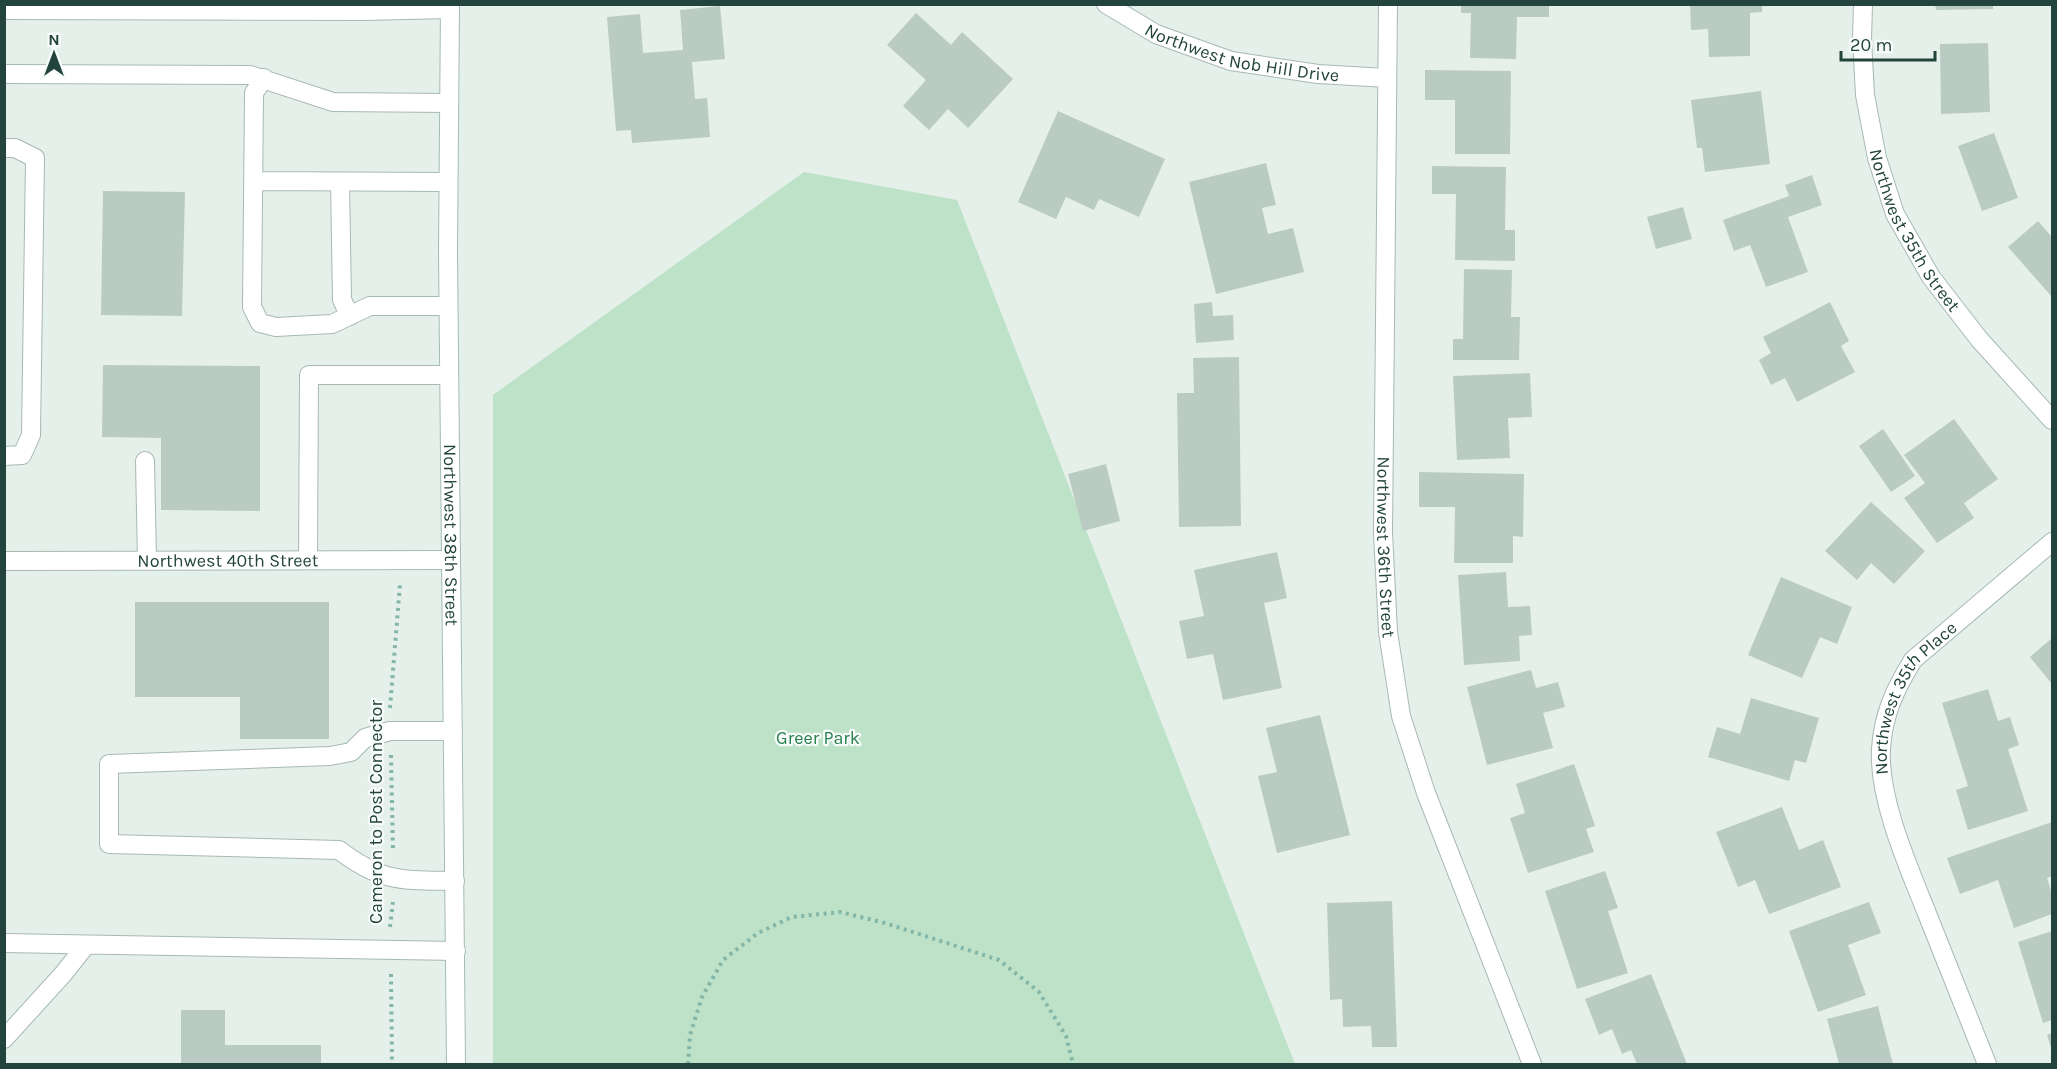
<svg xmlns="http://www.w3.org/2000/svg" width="2057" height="1069" viewBox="0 0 2057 1069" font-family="Karla,sans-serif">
	<rect width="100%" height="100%" fill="#e5f0eb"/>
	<path fill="#bde2c8" d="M 804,172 L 957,200 L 1295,1064 L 493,1064 L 493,395 Z"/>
	<path fill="#bacbc4" d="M 1461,4 L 1549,4 L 1549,17 L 1517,17 L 1516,59 L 1470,58 L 1471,13 L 1461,13 Z
		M 1690,4 L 1762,4 L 1762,12 L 1750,13 L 1750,56 L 1709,57 L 1708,29 L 1691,30 Z
		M 1935,4 L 1993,4 L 1993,9 L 1936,10 Z
		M 720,6 L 725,59 L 692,62 L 695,99 L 707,98 L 710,137 L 632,143 L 631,130 L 616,131 L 607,17 L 640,14 L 643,53 L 683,50 L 680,10 Z
		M 916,13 L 951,45 L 962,32 L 1013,79 L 968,128 L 948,109 L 929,130 L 903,106 L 926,80 L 887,45 Z
		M 1988,43 L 1990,112 L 1941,114 L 1940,44 Z
		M 1425,70 L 1511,71 L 1510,154 L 1455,154 L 1455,100 L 1425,100 Z
		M 1761,91 L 1770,164 L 1705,172 L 1702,148 L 1697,148 L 1691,100 Z
		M 1058,111 L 1165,159 L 1139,217 L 1099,199 L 1094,210 L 1066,197 L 1056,219 L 1018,202 Z
		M 1994,133 L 2018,198 L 1982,211 L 1958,146 Z
		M 1266,163 L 1276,205 L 1262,208 L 1268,234 L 1293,228 L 1304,272 L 1216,294 L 1189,182 Z
		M 1432,166 L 1506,167 L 1505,230 L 1515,230 L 1515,261 L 1455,260 L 1456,194 L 1432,194 Z
		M 1812,175 L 1822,205 L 1788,217 L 1808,272 L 1766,287 L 1750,245 L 1734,251 L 1723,220 L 1789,196 L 1785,185 Z
		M 103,191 L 185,192 L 182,316 L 101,315 Z
		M 1683,207 L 1692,239 L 1656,249 L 1647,217 Z
		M 2038,221 L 2052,237 L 2052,297 L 2008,247 Z
		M 1464,269 L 1512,270 L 1511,317 L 1520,317 L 1519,360 L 1453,360 L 1453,339 L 1463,339 Z
		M 1212,302 L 1213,316 L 1233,315 L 1234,340 L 1196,343 L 1194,304 Z
		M 1830,302 L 1849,341 L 1841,346 L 1855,372 L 1797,402 L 1785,378 L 1771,385 L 1759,360 L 1771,353 L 1763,337 Z
		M 1239,357 L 1241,526 L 1179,527 L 1177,393 L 1194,393 L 1193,358 Z
		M 103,365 L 260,366 L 260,511 L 161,510 L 161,438 L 102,437 Z
		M 1530,373 L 1532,417 L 1508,418 L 1510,458 L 1457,460 L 1453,376 Z
		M 1954,419 L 1998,479 L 1964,503 L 1974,518 L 1937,543 L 1904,498 L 1925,483 L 1904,455 Z
		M 1883,429 L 1915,476 L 1891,492 L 1859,446 Z
		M 1106,464 L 1120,521 L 1083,531 L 1068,474 Z
		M 1419,472 L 1524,474 L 1523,537 L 1513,536 L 1513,563 L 1454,563 L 1455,507 L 1419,507 Z
		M 1871,502 L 1925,551 L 1894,584 L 1871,563 L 1857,580 L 1825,551 Z
		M 1277,552 L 1287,598 L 1264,603 L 1282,688 L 1223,700 L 1213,654 L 1187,659 L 1179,621 L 1204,616 L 1194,570 Z
		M 1506,572 L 1508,607 L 1530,606 L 1532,635 L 1519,636 L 1520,661 L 1464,665 L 1458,575 Z
		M 1781,577 L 1852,607 L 1837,644 L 1820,637 L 1802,678 L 1748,655 Z
		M 135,602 L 329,602 L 329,739 L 240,739 L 240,697 L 135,697 Z
		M 2052,638 L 2052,684 L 2030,657 Z
		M 1531,670 L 1536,688 L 1558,682 L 1565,707 L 1543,713 L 1553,748 L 1487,765 L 1467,687 Z
		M 1988,689 L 1998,721 L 2010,717 L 2019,745 L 2008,749 L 2028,811 L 1968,830 L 1956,790 L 1968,786 L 1942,703 Z
		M 1751,698 L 1819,718 L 1806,763 L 1795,760 L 1789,781 L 1708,757 L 1717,727 L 1740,734 Z
		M 1320,715 L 1350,835 L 1277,853 L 1258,776 L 1277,772 L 1266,728 Z
		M 1574,764 L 1595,826 L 1586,829 L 1594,852 L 1528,873 L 1510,818 L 1525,813 L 1516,784 Z
		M 1782,807 L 1799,850 L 1823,840 L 1841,887 L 1769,914 L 1755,880 L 1738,887 L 1716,832 Z
		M 2052,822 L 2052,876 L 2047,878 L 2052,894 L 2052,914 L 2014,928 L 1998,880 L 1960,894 L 1947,858 Z
		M 1605,871 L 1618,908 L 1608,911 L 1628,973 L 1577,989 L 1545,891 Z
		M 1392,901 L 1397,1047 L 1372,1047 L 1371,1026 L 1343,1027 L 1342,999 L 1330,1000 L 1327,903 Z
		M 1869,902 L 1881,933 L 1848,945 L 1866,995 L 1818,1012 L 1789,931 Z
		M 2052,931 L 2052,1020 L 2043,1023 L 2018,942 Z
		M 1651,974 L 1687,1064 L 1637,1064 L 1631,1050 L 1622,1054 L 1612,1029 L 1599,1035 L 1585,999 Z
		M 1878,1006 L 1893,1064 L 1839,1064 L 1827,1019 Z
		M 181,1010 L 225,1010 L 225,1045 L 321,1045 L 321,1064 L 181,1064 Z
		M 2052,1033 L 2052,1051 L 2047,1035 Z"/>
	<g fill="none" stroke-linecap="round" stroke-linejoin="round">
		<g stroke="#a7b9b3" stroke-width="20">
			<path id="lane" d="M 4,10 L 364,11 L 364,4
				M 364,11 L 450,9
				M 4,74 L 250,75 L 333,102 L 449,103
				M 264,78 L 254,93 L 252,307 L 260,323 L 276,327 L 332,324 L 370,306 L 448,306
				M 4,148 L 15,148 L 35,158 L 31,435 L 22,455 L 4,456
				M 254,181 L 448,182
				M 340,182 L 342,300 L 350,316
				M 145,461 L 147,560
				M 308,560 L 309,375 L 449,375
				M 453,731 L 390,731 L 365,738 L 351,752 L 330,756 L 109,764 L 109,844 L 339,850 C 382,883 403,880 455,881
				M 4,943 L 456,951
				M 4,1039 L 64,973 L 86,945"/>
		</g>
		<g stroke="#a7b9b3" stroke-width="20">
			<g id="street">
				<path id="s1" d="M 1106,4 L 1156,34 L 1231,61 L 1318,74 L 1387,78"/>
				<path id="s2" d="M 1388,4 L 1383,533 L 1388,632 L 1401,716 L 1426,793 L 1532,1064"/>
				<path id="s3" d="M 1863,4 L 1862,40 L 1865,95 L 1877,158 L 1895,214 L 1931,277 L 1979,339 L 2052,420"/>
				<path id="s4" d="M 4,561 L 451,560"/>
				<path id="s5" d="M 1987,1064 C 1967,1013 1946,962 1926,911 C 1908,866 1878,798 1881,749 C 1883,715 1895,689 1913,660 L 2052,542"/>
			</g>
		</g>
		<g stroke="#a3bcb4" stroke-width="20">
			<g id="secondary">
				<path id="s6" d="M 450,4 L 448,252 L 456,1064"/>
			</g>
		</g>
		<path stroke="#83b6a7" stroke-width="4" stroke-dasharray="3 4.5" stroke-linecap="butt" d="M 390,708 L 400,584
			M 391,755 L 393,852
			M 390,927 L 393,902
			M 391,974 L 392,1064
			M 688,1064 L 690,1035 L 702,997 L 723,960 L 758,933 L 792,917 L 840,912 L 885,923 L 999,960 L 1039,992 L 1066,1036 L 1073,1064"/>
		<use href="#lane" stroke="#fff" stroke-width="18"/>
		<use href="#street" stroke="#fff" stroke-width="18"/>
		<use href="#secondary" stroke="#fff" stroke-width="18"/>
	</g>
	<g text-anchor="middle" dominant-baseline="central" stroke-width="4.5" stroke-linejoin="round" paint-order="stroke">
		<g font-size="18" fill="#22443c" stroke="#f7fbf9">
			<text stroke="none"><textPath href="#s1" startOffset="147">Northwest Nob Hill Drive</textPath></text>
			<text stroke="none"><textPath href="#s3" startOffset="237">Northwest 35th Street</textPath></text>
			<text stroke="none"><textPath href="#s6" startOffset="531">Northwest 38th Street</textPath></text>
			<text stroke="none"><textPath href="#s2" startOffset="543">Northwest 36th Street</textPath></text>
			<text stroke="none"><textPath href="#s4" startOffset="224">Northwest 40th Street</textPath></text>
			<text stroke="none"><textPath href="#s5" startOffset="396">Northwest 35th Place</textPath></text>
			<text transform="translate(376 812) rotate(-90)">Cameron to Post Connector</text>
		</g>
		<g font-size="18" fill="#287f4c" stroke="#f7fbf9">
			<text x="818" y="738">Greer Park</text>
		</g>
	</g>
	<rect width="2057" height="1069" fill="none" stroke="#22443c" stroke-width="12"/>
	<g transform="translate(54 54)" stroke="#f7fbf9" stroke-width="4.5" paint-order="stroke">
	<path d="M0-4.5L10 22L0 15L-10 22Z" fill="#22443c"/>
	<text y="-9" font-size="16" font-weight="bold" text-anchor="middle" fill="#22443c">N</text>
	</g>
	<path d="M1841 51v9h94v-9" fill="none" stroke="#22443c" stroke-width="3"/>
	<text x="1850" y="51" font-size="18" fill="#22443c" stroke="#f7fbf9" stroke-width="4.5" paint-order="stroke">20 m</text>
</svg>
